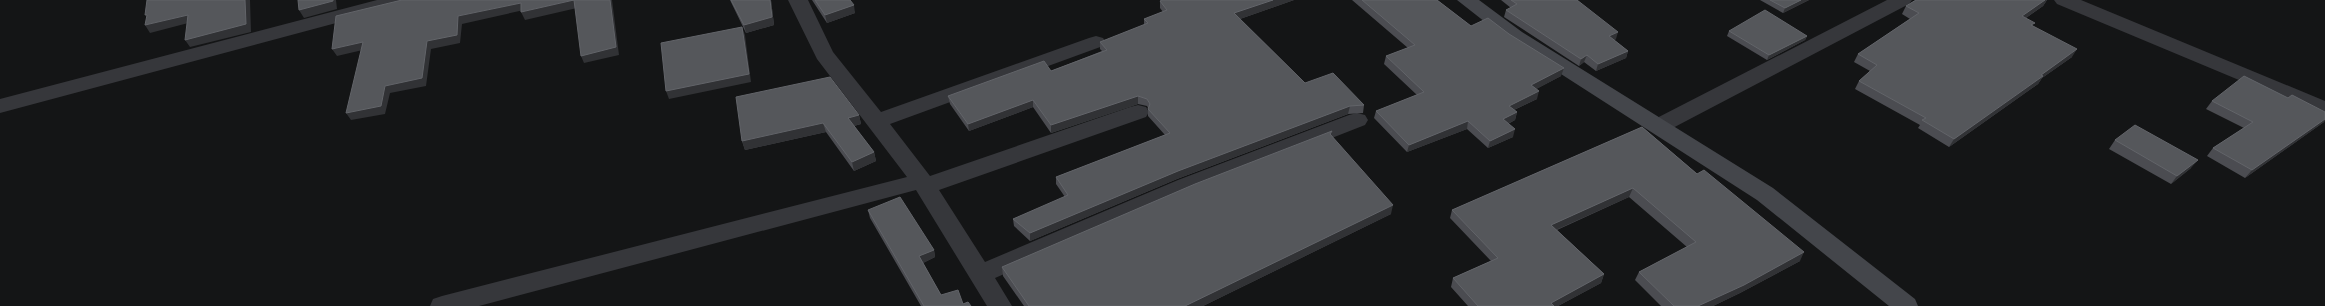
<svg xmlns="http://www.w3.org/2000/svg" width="2325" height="306" viewBox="0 0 2325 306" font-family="Overpass,sans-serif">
	<rect width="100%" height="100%" fill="#141516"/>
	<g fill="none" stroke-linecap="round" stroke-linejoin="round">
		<path fill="#36373b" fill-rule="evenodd" d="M 377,0 L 410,0 L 407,4 L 0,113 L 0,99 Z
			M 788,0 L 808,0 L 833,52 L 881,112 L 1089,38 L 1096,36 L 1103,38 L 1106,42 L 1103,46 L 890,124 L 930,176 L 1130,107 L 1138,105 L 1146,107 L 1149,112 L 1146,117 L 939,190 L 985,262 L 1178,180 L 1349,115 L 1357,113 L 1365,115 L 1368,120 L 1365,125 L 1194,192 L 995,278 L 1012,306 L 987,306 L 916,190 L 479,306 L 430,306 L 433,299 L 442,296 L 907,177 L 817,59 Z
			M 1887,0 L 1912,0 L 1909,4 L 1667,131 L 1659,133 L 1651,131 L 1648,126 L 1651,121 Z
			M 2054,0 L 2081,0 L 2325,101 L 2325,116 L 2057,4 Z"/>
		<path fill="#44464b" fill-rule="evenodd" d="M 1457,0 L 1479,0 L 1522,32 L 1773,188 L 1915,299 L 1918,306 L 1889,306 L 1757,200 L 1508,40 Z"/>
	</g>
	<path fill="#4b4c51" d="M 730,0 L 771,0 L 774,25 L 746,33 Z
		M 812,0 L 850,0 L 855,13 L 827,23 Z
		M 1162,0 L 1294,0 L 1240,19 L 1305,83 L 1364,105 L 1363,113 L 1348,114 L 1177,179 L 1030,241 L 1014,226 L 1013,219 L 1065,197 L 1056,184 L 1056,177 L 1165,135 L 1148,116 L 1148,108 L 1147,106 L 1138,104 L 1051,133 L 1033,107 L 969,131 L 950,104 L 948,96 L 1051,71 L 1102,51 L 1100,49 L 1100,42 L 1144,25 L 1144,19 L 1163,12 L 1160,8 L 1160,1 Z
		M 1352,0 L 1437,0 L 1471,26 L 1561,76 L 1536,89 L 1537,99 L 1514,110 L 1517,112 L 1515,120 L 1508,124 L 1513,137 L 1488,148 L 1467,129 L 1407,152 L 1374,118 L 1376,111 L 1417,95 L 1384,64 L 1386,56 L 1408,48 Z
		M 1501,0 L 1577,0 L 1616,39 L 1614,40 L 1628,51 L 1626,58 L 1596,71 L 1584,62 L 1579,66 L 1504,17 L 1506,10 L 1511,8 Z
		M 1760,0 L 1809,0 L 1783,13 Z
		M 1916,0 L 2047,0 L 2043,6 L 2026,18 L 2033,26 L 2072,57 L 2042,78 L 2038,84 L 1949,147 L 1918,128 L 1920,125 L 1855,89 L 1859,81 L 1870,71 L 1854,62 L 1858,54 L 1910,19 L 1902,14 L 1906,6 Z
		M 1729,31 L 1807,36 L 1805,40 L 1767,60 L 1727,36 Z
		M 2212,101 L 2324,122 L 2245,178 L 2207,156 L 2213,148 L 2244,128 L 2206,109 Z
		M 859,115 L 861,124 L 854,126 L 874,152 L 876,161 L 854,171 L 826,132 L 745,150 L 742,141 Z
		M 1642,127 L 1800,261 L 1740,293 L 1713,306 L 1661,306 L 1635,280 L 1639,272 L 1687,247 L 1629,197 L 1557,230 L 1604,274 L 1601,283 L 1558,306 L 1468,306 L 1451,287 L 1453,278 L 1491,261 L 1450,218 L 1452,210 Z
		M 1332,136 L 1391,214 L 1203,306 L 1024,306 L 1003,276 L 1002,267 Z
		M 2115,140 L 2191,168 L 2171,184 L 2109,149 Z
		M 868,210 L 934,250 L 935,257 L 923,263 L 941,295 L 963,304 L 971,306 L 921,306 L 870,218 Z"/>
	<path fill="#313235" d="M 245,0 L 250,0 L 251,32 L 190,47 L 185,40 Z
		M 333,0 L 336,0 L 337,9 L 304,18 L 299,10 Z
		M 574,0 L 577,8 L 525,20 L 521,12 Z
		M 610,0 L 612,0 L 619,55 L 584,63 L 581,56 Z
		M 770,0 L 771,0 L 774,25 L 746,33 L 744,25 Z
		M 1273,0 L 1294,0 L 1234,21 L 1234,13 Z
		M 1801,0 L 1809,0 L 1783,13 L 1785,8 Z
		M 2045,0 L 2047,0 L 2043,6 L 2017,24 L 2022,16 Z
		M 521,3 L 524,10 L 462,24 L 460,43 L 431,49 L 426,86 L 390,93 L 385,114 L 351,120 L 346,113 L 385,86 L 427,41 L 458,16 Z
		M 854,5 L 855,13 L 827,23 L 825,15 Z
		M 188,15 L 192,22 L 150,33 L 145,25 Z
		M 742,27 L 745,35 L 751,82 L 669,99 L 666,91 Z
		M 1618,32 L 1616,39 L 1606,43 L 1609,36 Z
		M 1807,36 L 1805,40 L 1767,60 L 1769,55 Z
		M 363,42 L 367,49 L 337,56 L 332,49 Z
		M 2077,49 L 2072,57 L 2042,78 L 2038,84 L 1949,147 L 1954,139 Z
		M 1628,51 L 1626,58 L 1596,71 L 1598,64 Z
		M 1587,55 L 1584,62 L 1579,66 L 1581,59 Z
		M 1564,68 L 1561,76 L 1529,93 L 1531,85 Z
		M 1539,91 L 1537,99 L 1507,113 L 1509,106 Z
		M 1138,96 L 1138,104 L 1051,133 L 1051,125 Z
		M 1033,100 L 1033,107 L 969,131 L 968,124 Z
		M 1350,106 L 1348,114 L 1177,179 L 1030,241 L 1030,233 L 1178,171 Z
		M 1517,112 L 1515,120 L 1501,127 L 1503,119 Z
		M 859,115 L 861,124 L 850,127 L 848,118 Z
		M 2325,119 L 2325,121 L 2324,122 L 2245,178 L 2252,170 Z
		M 1468,121 L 1467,129 L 1407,152 L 1409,145 Z
		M 823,123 L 826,132 L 745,150 L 742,141 Z
		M 1515,129 L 1513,137 L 1488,148 L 1490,141 Z
		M 874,152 L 876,161 L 854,171 L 852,162 Z
		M 2198,160 L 2191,168 L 2171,184 L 2177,176 Z
		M 1633,188 L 1629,197 L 1549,233 L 1551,225 Z
		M 1393,205 L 1391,214 L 1203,306 L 1185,306 Z
		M 934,250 L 935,257 L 921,264 L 919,256 Z
		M 1804,252 L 1800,261 L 1740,293 L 1713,306 L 1698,306 Z
		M 1604,274 L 1601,283 L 1558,306 L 1549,306 L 1551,303 Z"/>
	<path fill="#55575b" stroke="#626469" d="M 147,0 L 245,0 L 246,24 L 185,40 L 188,15 L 145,25 L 147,15 L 145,15 Z
		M 298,0 L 333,0 L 333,1 L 299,10 Z
		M 402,0 L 610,0 L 616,47 L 581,56 L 574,0 L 521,12 L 521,3 L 458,16 L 457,35 L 427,41 L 422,78 L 385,86 L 381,106 L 346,113 L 363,42 L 332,49 L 336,16 Z
		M 731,0 L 770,0 L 772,17 L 744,25 Z
		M 815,0 L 850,0 L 854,5 L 825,15 Z
		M 1162,0 L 1273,0 L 1234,13 L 1305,83 L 1333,73 L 1364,105 L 1350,106 L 1178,171 L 1030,233 L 1013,219 L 1068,195 L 1056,177 L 1170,133 L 1148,109 L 1150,104 L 1147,99 L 1138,96 L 1051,125 L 1033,100 L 968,124 L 948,96 L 1044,61 L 1051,71 L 1107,50 L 1100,42 L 1148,23 L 1144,19 L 1167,10 L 1160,1 Z
		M 1362,0 L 1437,0 L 1471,26 L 1488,18 L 1509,34 L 1564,68 L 1531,85 L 1539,91 L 1509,106 L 1517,112 L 1503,119 L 1515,129 L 1490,141 L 1468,121 L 1409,145 L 1376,111 L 1424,92 L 1386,56 L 1415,45 Z
		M 1511,0 L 1577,0 L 1618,32 L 1609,36 L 1628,51 L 1598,64 L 1587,55 L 1581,59 L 1506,10 L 1517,4 Z
		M 1770,0 L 1801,0 L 1785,8 Z
		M 1916,0 L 2045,0 L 2022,16 L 2035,23 L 2031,25 L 2077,49 L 2041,75 L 2043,76 L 1954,139 L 1922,120 L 1926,118 L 1859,81 L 1877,65 L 1858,54 L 1919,13 L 1906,6 Z
		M 1765,10 L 1807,36 L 1769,55 L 1729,31 Z
		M 742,27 L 749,74 L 666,91 L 661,43 Z
		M 2244,76 L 2288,98 L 2292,95 L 2325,112 L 2325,119 L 2252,170 L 2213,148 L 2253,122 L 2212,101 Z
		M 830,77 L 859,115 L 848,118 L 874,152 L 852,162 L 823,123 L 742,141 L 736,97 Z
		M 2135,125 L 2198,160 L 2177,176 L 2115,140 Z
		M 1642,127 L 1697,174 L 1704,170 L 1804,252 L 1744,285 L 1698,306 L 1674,306 L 1639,272 L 1696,242 L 1633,188 L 1551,225 L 1604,274 L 1551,303 L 1554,306 L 1478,306 L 1453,278 L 1498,258 L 1452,210 Z
		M 1332,131 L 1330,134 L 1393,205 L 1185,306 L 1029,306 L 1002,267 L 1195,184 Z
		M 900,197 L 934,250 L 919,256 L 941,295 L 958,290 L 963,304 L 968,302 L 971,306 L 924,306 L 868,210 Z"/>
</svg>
